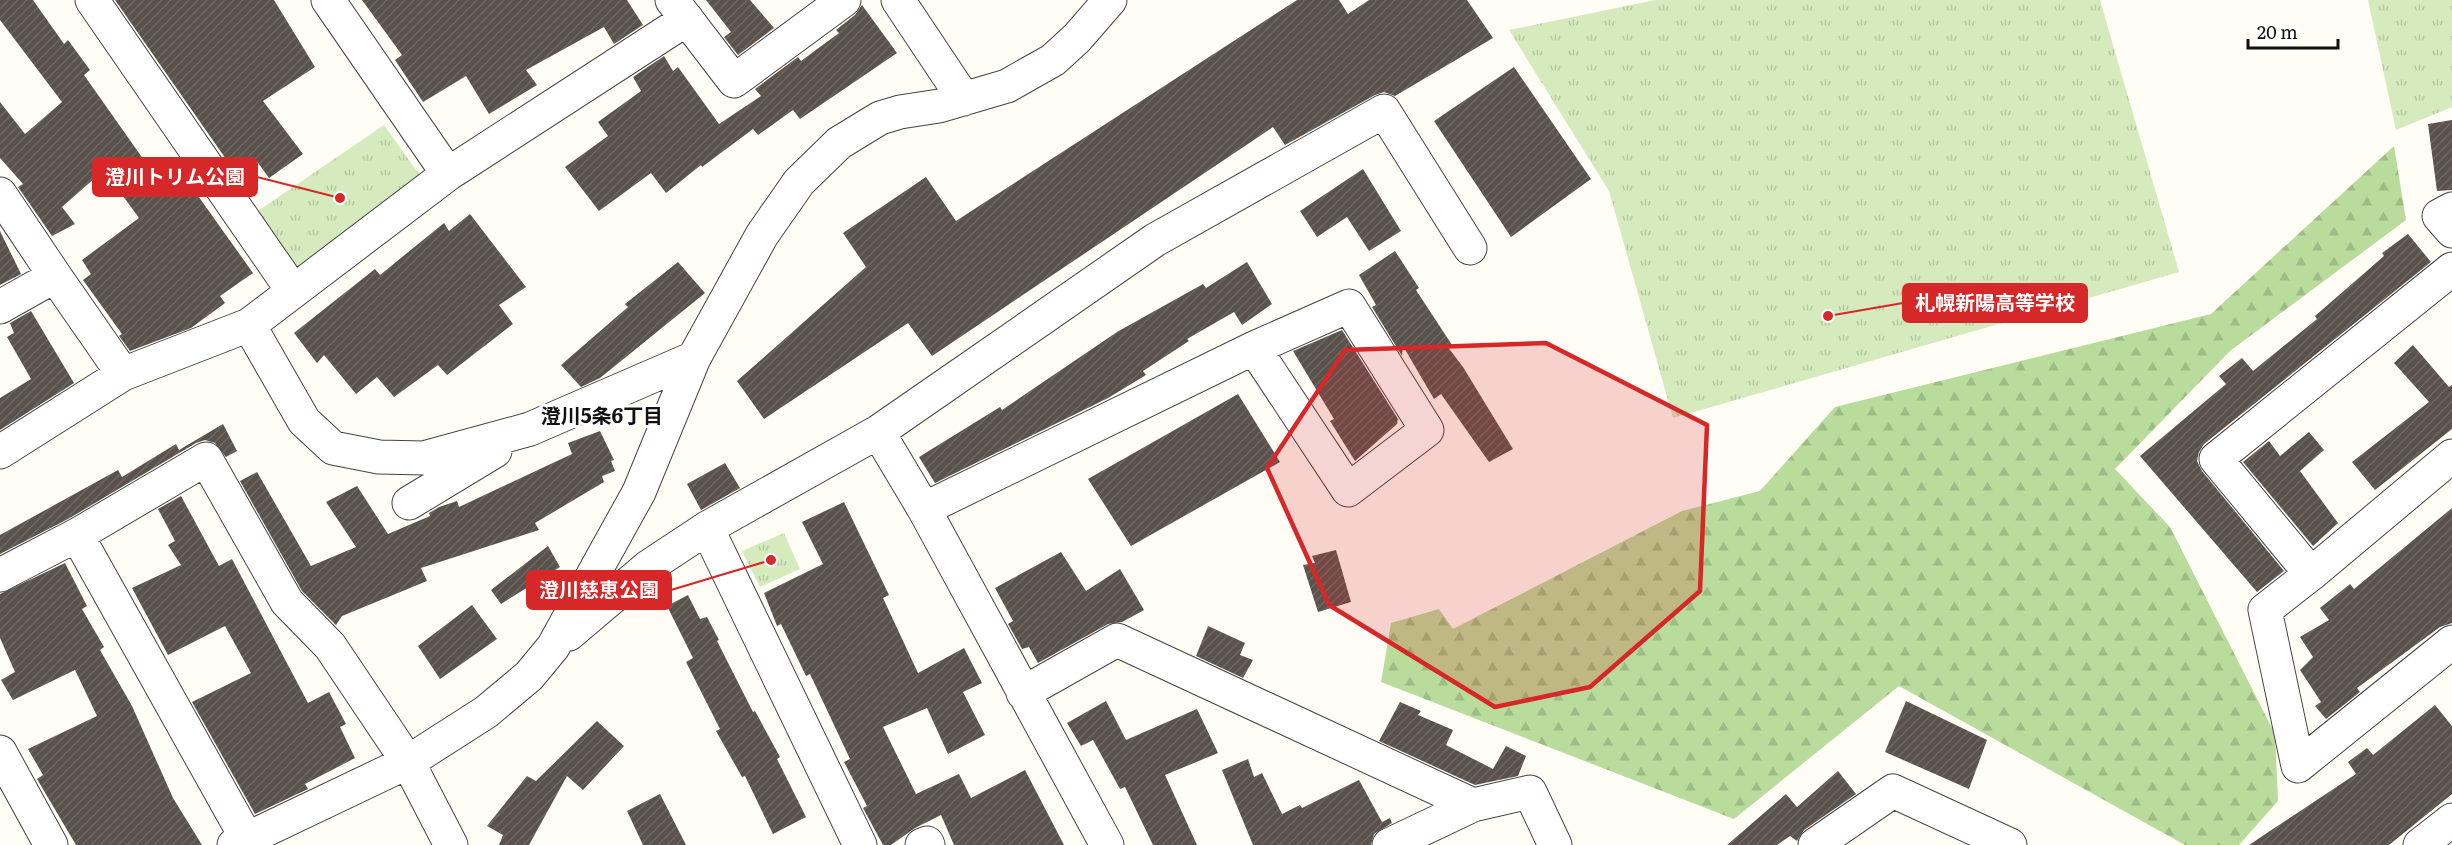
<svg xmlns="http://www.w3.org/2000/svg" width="2452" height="845" viewBox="0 0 2452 845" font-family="Literata,'Noto Sans JP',serif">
	<defs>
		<pattern id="forest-firs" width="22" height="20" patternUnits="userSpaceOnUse" patternTransform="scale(1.5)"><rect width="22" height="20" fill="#b9dc9c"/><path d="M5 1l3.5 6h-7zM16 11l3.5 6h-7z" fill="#9ebc85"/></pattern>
		<pattern id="park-tufts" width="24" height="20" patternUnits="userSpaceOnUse" patternTransform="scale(1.5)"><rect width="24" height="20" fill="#d5ebbd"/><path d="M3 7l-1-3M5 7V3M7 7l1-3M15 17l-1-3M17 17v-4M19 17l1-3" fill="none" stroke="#b6c8a1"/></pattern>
		<pattern id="building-hatch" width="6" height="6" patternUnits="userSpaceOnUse" patternTransform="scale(1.5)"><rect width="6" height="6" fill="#5a524d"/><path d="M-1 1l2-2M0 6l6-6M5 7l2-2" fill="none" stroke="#6d6662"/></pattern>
	</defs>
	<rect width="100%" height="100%" fill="#fffdf5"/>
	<path fill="url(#forest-firs)" d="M 2394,146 L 2406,220 L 2230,351 L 2115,469 L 2170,527 L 2275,734 L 2278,801 L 2239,845 L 2185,845 L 1899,686 L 1734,819 L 1381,682 L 1391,623 L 1439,609 L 1453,629 L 1682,511 L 1760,491 L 1835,407 L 2211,314 Z"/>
	<path fill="url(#park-tufts)" d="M 1655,0 L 2100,0 L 2179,272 L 1673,418 L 1609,191 L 1509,30 Z
		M 2368,0 L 2452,0 L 2452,107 L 2396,130 Z
		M 384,125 L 426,184 L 296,271 L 255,213 Z
		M 784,533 L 800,569 L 760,587 L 742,551 Z"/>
	<path fill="url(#building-hatch)" d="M 0,0 L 33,0 L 64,44 L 68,40 L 90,70 L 84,75 L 153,173 L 171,158 L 253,273 L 220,296 L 225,303 L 191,328 L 130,351 L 119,336 L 122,334 L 83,280 L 91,274 L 82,260 L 139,218 L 104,170 L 62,207 L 75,224 L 52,236 L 18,187 L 23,184 L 0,158 L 0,102 L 25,134 L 62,102 L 0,20 Z
		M 115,0 L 274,0 L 315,67 L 263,101 L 303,154 L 269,178 L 256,160 L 235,172 Z
		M 362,0 L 627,0 L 643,25 L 614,44 L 604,27 L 526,70 L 537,85 L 489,114 L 466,76 L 423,102 L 395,60 L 402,55 Z
		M 706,0 L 750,0 L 774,28 L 738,55 L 724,37 L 731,32 Z
		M 1297,0 L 1339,0 L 1348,14 L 1369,0 L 1467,0 L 1493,38 L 1395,96 L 1384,92 L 1375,95 L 1285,145 L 1273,127 L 932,356 L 908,323 L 764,419 L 737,381 L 866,267 L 843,233 L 926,177 L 956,221 Z
		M 862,5 L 897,53 L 800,119 L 793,110 L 758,135 L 753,129 L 702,167 L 701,165 L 666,193 L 651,173 L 599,211 L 565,167 L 608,136 L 598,122 L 641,91 L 633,77 L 664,56 L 673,71 L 678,67 L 719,124 L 761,96 L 755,89 L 798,57 L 801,61 L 839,33 L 836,30 L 855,15 Z
		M 1514,67 L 1591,179 L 1511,237 L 1434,121 Z
		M 2452,120 L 2452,190 L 2437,191 L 2428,124 Z
		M 1363,169 L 1401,231 L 1369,251 L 1347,217 L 1317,237 L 1300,211 Z
		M 470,214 L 526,287 L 499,305 L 513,324 L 447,375 L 438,365 L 394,397 L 377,377 L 356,394 L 324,355 L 317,363 L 294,333 L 375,269 L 380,275 L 444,223 L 449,231 Z
		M 0,231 L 21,274 L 0,285 Z
		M 2408,234 L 2431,262 L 2204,444 L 2199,452 L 2197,461 L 2202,471 L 2284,571 L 2257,592 L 2140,456 L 2226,384 L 2219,376 L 2242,358 L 2253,371 L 2317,319 L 2315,316 L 2384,256 L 2382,253 Z
		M 1395,251 L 1419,288 L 1416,290 L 1452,345 L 1447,346 L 1463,367 L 1513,449 L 1489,462 L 1441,394 L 1434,399 L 1403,346 L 1402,356 L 1372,307 L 1376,305 L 1359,275 Z
		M 678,262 L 705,293 L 600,378 L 581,387 L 561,365 L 628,307 L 625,304 Z
		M 1247,262 L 1272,304 L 1242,325 L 1234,312 L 1187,339 L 1189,341 L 1143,371 L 1146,375 L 1108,398 L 935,483 L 919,457 L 1000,407 L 1002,410 L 1117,332 L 1203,284 L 1206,288 Z
		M 31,311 L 74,383 L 0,430 L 0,398 L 31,379 L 7,337 L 14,333 L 10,323 Z
		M 1342,330 L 1398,419 L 1397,424 L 1355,461 L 1330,421 L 1334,419 L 1293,351 Z
		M 2413,345 L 2449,387 L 2452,385 L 2452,429 L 2375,490 L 2352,462 L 2429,402 L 2394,363 Z
		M 1238,394 L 1280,462 L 1131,546 L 1088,479 Z
		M 223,424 L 237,451 L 226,457 L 215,443 L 205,440 L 196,443 L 68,519 L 0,554 L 0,535 L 118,470 L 122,477 L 176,444 L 179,450 Z
		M 600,431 L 614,460 L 611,461 L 615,471 L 602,476 L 604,482 L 535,523 L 539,530 L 421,568 L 427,581 L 342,616 L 336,625 L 302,591 L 240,481 L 257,472 L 311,566 L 356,547 L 326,502 L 357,486 L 388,534 L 430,516 L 429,513 L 439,507 L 457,501 L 459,507 L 572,454 L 568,443 Z
		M 2309,432 L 2324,450 L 2300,471 L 2338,523 L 2313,546 L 2243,462 L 2269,441 L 2280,456 Z
		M 725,463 L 740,488 L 701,510 L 687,484 Z
		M 181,496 L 219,566 L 232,559 L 308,703 L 329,692 L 346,724 L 340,727 L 355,758 L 305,784 L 308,789 L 255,814 L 192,702 L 251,673 L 225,626 L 168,655 L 132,588 L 181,565 L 168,545 L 175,541 L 158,509 Z
		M 844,502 L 889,595 L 883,598 L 918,673 L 964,648 L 982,683 L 963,692 L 985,735 L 948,754 L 927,708 L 883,727 L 916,794 L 959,774 L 971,798 L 1025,770 L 1064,845 L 954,845 L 941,815 L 915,828 L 891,845 L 883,845 L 863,808 L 867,806 L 844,762 L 850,759 L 810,674 L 806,676 L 781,624 L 777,626 L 764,593 L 823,564 L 802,522 Z
		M 2452,508 L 2452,623 L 2440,627 L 2357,688 L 2360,692 L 2326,719 L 2315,706 L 2321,702 L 2300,670 L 2313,657 L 2300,637 L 2329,620 L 2320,608 L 2350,584 L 2354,589 Z
		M 548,546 L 560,567 L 501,604 L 491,590 Z
		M 1336,550 L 1351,602 L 1318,612 L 1303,565 L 1315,563 L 1312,556 Z
		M 1061,552 L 1086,591 L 1120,569 L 1144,610 L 1122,622 L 1108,624 L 1038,663 L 1029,647 L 1022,649 L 1008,624 L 1013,621 L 995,588 Z
		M 65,563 L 87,606 L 82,609 L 104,647 L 100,650 L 132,706 L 173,798 L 202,845 L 76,845 L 37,779 L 43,775 L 28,749 L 97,716 L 75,670 L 13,700 L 1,680 L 15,672 L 0,638 L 0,594 Z
		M 688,595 L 700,619 L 707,617 L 719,640 L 717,641 L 753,712 L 755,711 L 780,757 L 777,759 L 806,817 L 773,834 L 745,776 L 742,777 L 716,731 L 720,729 L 686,662 L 693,658 L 667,606 Z
		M 472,605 L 497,639 L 440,679 L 418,646 Z
		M 1208,626 L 1245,643 L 1240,655 L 1253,660 L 1243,678 L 1196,656 Z
		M 1106,701 L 1126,740 L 1197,709 L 1218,753 L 1165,775 L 1197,845 L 1153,845 L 1125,787 L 1120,789 L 1093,740 L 1081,746 L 1067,723 Z
		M 1906,701 L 1987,740 L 1969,789 L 1885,752 Z
		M 1400,702 L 1421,711 L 1418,715 L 1453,730 L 1446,745 L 1493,769 L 1506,746 L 1526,756 L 1518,776 L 1475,785 L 1379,741 Z
		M 2435,705 L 2452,726 L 2452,794 L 2389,845 L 2249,845 L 2356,774 L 2348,762 L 2367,748 L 2373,755 Z
		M 597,721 L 624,746 L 583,790 L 567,776 L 529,845 L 499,845 L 503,835 L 487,826 L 527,776 L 536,781 Z
		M 1248,759 L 1254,777 L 1262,773 L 1282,814 L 1300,805 L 1302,808 L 1359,780 L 1382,822 L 1390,818 L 1392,823 L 1374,834 L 1371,845 L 1253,845 L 1222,770 Z
		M 1838,771 L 1856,794 L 1804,830 L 1797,841 L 1790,836 L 1777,845 L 1727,845 L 1786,794 L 1797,807 Z
		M 660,794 L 686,845 L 643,845 L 627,811 Z"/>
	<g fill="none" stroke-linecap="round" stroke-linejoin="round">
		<g stroke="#444" stroke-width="35">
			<path id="street" d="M 92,0 L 293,291
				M 328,0 L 448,174
				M 672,0 L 734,81 L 844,0
				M 898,0 L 964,99
				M 0,194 L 55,276
				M 2452,209 L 2439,216 L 2452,231
				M 2452,269 L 2216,459 L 2311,574 L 2452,456
				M 0,307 L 55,276 L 123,374
				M 249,325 L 304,421 L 333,448 L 379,457 L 424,458 L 530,429 L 694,358
				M 878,432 L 924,509 L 1107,845
				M 0,452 L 123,374 L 249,325 L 448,174 L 687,19
				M 409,503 L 495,451
				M 924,509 L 1254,348 L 1349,306 L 1427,430 L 1348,490 L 1254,348
				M 707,528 L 860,845
				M 77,535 L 247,839
				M 2311,574 L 2265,610 L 2298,766 L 2452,642
				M 0,575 L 77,535 L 206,459 L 287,602 L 330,646 L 408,762 L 234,845
				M 569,634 L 648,567 L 707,528 L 878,432 L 1155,240 L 1384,111 L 1470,248
				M 1023,693 L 1117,640 L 1473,805
				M 0,752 L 51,845
				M 451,845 L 408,762 L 486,712 L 529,676 L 553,647 L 639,492 L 694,358 L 762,235 L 799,182 L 839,143 L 880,118 L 900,112 L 939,106 L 1007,86 L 1053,60 L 1077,38 L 1110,0
				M 922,845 L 927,843 L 928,845
				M 1389,845 L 1473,805 L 1530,792 L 1555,845
				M 1815,845 L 1893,791 L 2010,845
				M 2420,845 L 2452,820"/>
		</g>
		<use href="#street" stroke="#fff" stroke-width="33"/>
	</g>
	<path fill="#d62828" fill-opacity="0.2" stroke="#d62828" stroke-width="4.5" stroke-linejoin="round" d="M 1546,343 L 1707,425 L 1700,591 L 1590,687 L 1495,707 L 1329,605 L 1267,468 L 1345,350 Z"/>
	<g text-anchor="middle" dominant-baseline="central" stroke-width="6" stroke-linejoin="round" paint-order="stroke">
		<g font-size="20" font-weight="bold" fill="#111" stroke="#fff">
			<text x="602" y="414">澄川5条6丁目</text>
		</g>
	</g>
	<path fill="none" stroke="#d62828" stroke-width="2" d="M340 198L257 177M1828 316L1903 303M771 560L671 590"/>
	<g fill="#d62828" stroke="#fff" stroke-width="2">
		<circle cx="340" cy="198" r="6"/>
		<circle cx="1828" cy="316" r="6"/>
		<circle cx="771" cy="560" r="6"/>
	</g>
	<g fill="#d62828" stroke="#d62828" stroke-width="2">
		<rect x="93" y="158" width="164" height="38" rx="6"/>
		<rect x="1903" y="284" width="184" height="38" rx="6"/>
		<rect x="527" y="571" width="144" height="38" rx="6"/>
	</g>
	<g font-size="20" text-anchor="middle" font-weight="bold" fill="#fff">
		<text x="175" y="184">澄川トリム公園</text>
		<text x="1995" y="310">札幌新陽高等学校</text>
		<text x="599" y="597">澄川慈恵公園</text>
	</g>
	<path d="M2248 39v9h90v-9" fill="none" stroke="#111111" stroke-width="3"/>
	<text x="2257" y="39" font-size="18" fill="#111111" stroke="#ffffff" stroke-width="4.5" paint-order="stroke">20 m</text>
</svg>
